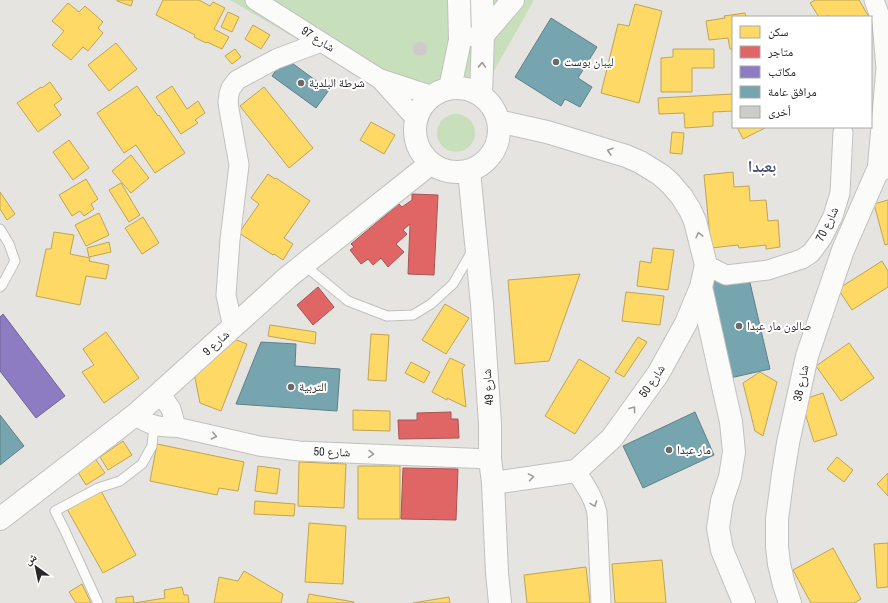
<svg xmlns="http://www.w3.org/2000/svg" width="888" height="603" viewBox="0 0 888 603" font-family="'Archivo Narrow','Noto Naskh Arabic',sans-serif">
	<rect width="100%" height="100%" fill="#e6e4e0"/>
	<path fill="#c7e0bb" d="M 230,0 L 534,0 L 485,87 L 410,105 Z
		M437 133a19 19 0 1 1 38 0a19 19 0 1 1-38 0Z"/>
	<path fill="#ffd966" stroke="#bfa454" d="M 117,0 L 133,0 L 131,6 L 117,1 Z
		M 163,0 L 199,0 L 210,6 L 213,2 L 225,8 L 214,29 L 229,37 L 222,49 L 207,42 L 206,43 L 194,37 L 195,35 L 156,15 Z
		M 815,0 L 859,0 L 869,17 L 830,17 L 829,16 L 819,17 L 810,3 Z
		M 68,3 L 79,12 L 85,6 L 103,22 L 98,28 L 103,33 L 88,51 L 83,47 L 71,60 L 52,45 L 64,31 L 52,21 Z
		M 635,4 L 662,11 L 639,103 L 601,93 L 618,24 L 629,26 Z
		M 228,12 L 239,17 L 232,32 L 221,27 Z
		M 745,13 L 746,17 L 733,17 L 733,49 L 730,49 L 728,38 L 709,40 L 706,21 L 725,18 L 724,16 Z
		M 253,25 L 270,35 L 261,49 L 245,39 Z
		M 116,43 L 137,69 L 109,91 L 88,65 Z
		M 235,49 L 241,57 L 232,64 L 225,56 Z
		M 673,49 L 714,49 L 714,68 L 692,68 L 692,92 L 661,92 L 661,58 L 673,57 Z
		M 50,82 L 62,99 L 54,105 L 61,115 L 38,132 L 17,103 L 41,87 L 42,88 Z
		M 137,86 L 158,116 L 159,115 L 185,153 L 155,173 L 136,145 L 124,153 L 97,113 Z
		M 172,86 L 187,109 L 198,101 L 205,113 L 195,120 L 198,123 L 181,134 L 156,97 Z
		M 264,87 L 313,148 L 289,168 L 240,106 Z
		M 733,94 L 733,111 L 713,112 L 713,126 L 685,128 L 684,113 L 659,114 L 658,98 Z
		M 371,122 L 395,135 L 384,154 L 360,140 Z
		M 737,127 L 765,127 L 765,128 L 743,139 Z
		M 672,132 L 684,133 L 682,154 L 670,153 Z
		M 69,140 L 89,168 L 73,180 L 53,152 Z
		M 131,155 L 149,178 L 131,193 L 112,171 Z
		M 733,172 L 734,187 L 749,186 L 750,201 L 766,200 L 768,221 L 778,220 L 780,247 L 766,249 L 766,245 L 739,248 L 738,245 L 711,248 L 704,175 Z
		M 268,174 L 275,179 L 276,178 L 310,201 L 284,238 L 293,244 L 283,260 L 274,254 L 273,255 L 239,233 L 259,204 L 251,198 Z
		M 86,179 L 98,199 L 91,204 L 94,209 L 84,216 L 80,211 L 72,216 L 59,195 Z
		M 121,183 L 140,215 L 129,222 L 109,190 Z
		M 0,192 L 15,214 L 7,220 L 0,209 Z
		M 888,200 L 888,244 L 885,245 L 874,204 Z
		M 99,213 L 109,235 L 86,246 L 75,225 Z
		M 143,217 L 159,243 L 142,254 L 125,228 Z
		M 54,232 L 74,235 L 70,254 L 90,258 L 89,261 L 109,265 L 106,279 L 86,276 L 80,305 L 36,296 L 46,249 L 51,249 Z
		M 109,242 L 111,252 L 89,257 L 87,248 Z
		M 653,248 L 674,250 L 668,290 L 637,286 L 640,261 L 651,263 Z
		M 882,261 L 888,271 L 888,287 L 852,310 L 838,289 Z
		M 580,274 L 549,361 L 515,364 L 508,280 Z
		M 626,292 L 664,296 L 660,325 L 622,321 Z
		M 445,304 L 469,318 L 446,354 L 422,340 Z
		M 270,325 L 316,332 L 315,344 L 268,336 Z
		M 106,332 L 139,378 L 104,403 L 82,372 L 94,365 L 83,349 Z
		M 371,334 L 389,335 L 386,381 L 368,380 Z
		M 226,336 L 247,344 L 221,411 L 200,403 L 195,378 L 203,357 Z
		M 638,337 L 647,342 L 624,377 L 615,372 Z
		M 849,343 L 874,378 L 841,401 L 816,366 Z
		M 450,358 L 465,365 L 462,369 L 466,407 L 447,398 L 447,400 L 432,392 Z
		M 579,359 L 610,378 L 575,434 L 545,416 Z
		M 411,362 L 430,372 L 424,383 L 405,373 Z
		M 760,372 L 777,382 L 763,436 L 755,431 L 743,383 Z
		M 823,393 L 837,435 L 814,442 L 801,400 Z
		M 353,410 L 390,411 L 390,431 L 353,430 Z
		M 123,441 L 132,455 L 108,470 L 100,457 Z
		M 157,444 L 244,462 L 238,491 L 219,488 L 217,495 L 150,481 Z
		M 94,457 L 105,473 L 86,485 L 76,469 Z
		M 837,457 L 853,470 L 844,482 L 827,469 Z
		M 299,462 L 346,464 L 344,508 L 298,506 Z
		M 258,466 L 280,469 L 277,494 L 255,491 Z
		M 358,466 L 400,466 L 400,519 L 358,519 Z
		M 888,473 L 888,496 L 877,484 Z
		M 101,491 L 136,555 L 103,573 L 67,509 Z
		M 255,501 L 295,504 L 294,516 L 254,514 Z
		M 309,523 L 346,526 L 343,584 L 305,582 Z
		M 888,543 L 888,587 L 877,588 L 874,544 Z
		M 833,548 L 861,599 L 854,603 L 811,603 L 793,570 Z
		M 662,560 L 666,603 L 615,603 L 612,564 Z
		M 586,567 L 590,603 L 527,603 L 524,575 Z
		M 244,571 L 283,594 L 281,603 L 214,603 L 219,577 L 238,581 Z
		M 82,584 L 91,603 L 76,603 L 69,592 Z
		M 182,587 L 184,595 L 188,595 L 189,603 L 116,603 L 116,598 L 133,596 L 134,603 L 165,598 L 164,590 Z
		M 309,594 L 354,602 L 354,603 L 307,603 Z
		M 449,597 L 450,603 L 413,603 Z"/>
	<path fill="#e06666" stroke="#a95454" d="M 412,194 L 438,195 L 434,275 L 408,274 L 410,224 L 403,230 L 407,234 L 396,244 L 404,252 L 388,267 L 381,258 L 373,265 L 368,259 L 361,264 L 350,250 L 354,247 L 351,244 L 399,204 L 402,207 L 412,200 Z
		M 318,287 L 334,307 L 313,325 L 297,305 Z
		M 451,412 L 451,419 L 458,419 L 459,438 L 399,439 L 398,420 L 417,420 L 417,413 Z
		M 403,468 L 458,469 L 456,520 L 401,519 Z"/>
	<path fill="#8e7cc3" stroke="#706395" d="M 3,314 L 65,396 L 36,418 L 0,371 L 0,317 Z"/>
	<path fill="#76a5af" stroke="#5f8087" d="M 551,18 L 597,47 L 578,78 L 592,87 L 580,107 L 565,99 L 561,106 L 515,77 Z
		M 285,58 L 329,90 L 316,108 L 272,76 Z
		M 748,274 L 770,369 L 730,378 L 709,283 Z
		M 261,342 L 296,344 L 295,366 L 340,369 L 337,411 L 236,404 Z
		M 695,412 L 714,455 L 643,488 L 623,446 Z
		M 0,415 L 24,446 L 0,465 Z"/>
	<path fill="#ceccc9" stroke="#d1d0cc" d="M413 49a7 7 0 1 1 14 0a7 7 0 1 1-14 0Z"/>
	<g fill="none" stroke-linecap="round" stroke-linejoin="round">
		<g stroke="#c0c0c0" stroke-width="11">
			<path id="lane" d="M 0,229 L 9,244 L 15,261 L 2,285 L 0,287
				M 304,265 L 348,301 L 387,316 L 413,315 L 431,304 L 453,284 L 467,260 L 472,250
				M 98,603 L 65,531 L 55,511 L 98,488 L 120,481 L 142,464 L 152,446 L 154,426"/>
		</g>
		<g stroke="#c0c0c0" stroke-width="21">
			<path id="street" d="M 255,0 L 380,79 L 416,119
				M 874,0 L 882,22 L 886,68 L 877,172
				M 381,79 L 433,96
				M 706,265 L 726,275 L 768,270 L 802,259 L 811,253 L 822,238 L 833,216 L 840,193 L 843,132
				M 233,328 L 226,295 L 230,240 L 239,165 L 229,109 L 228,102 L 229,94 L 231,88 L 237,80 L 276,59 L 321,42
				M 160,393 L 171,409 L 176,427
				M 135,415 C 149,425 159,428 176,427 L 259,446 L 299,451 L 490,459
				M 576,471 C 584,484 594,497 597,513 L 601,603"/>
		</g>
		<g stroke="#c0c0c0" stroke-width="24">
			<path id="secondary" d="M 477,37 L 483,35 L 513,0
				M415 130a42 42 0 1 1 84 0a42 42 0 1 1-84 0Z
				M 450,88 L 460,40 L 459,0
				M 481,95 L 483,35 L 482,0
				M 498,121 L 547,132 L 626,156 L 640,162 L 661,175 L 671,184 L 682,197 L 690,210 L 695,221 L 706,265 L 701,287 L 731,422 L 734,452 L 730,477 L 722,501 L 718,528 L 722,550 L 744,603
				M 469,171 L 482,304 L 490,424 L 490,459 L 493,483 L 497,573 L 500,603
				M 493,483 L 576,471 L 612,438 L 658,374 L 686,323 L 701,287
				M 0,519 L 135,415 L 160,393 L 288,277 L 430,164
				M 790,603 L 784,585 L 779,564 L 777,547 L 777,519 L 783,474 L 788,443 L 807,356 L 843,250 L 877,172 L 888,166"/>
		</g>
		<use href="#lane" stroke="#fbfbfa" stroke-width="9"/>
		<use href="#street" stroke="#fbfbfa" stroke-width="19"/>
		<use href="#secondary" stroke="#fbfbfa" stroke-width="22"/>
	</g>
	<defs><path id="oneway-chevron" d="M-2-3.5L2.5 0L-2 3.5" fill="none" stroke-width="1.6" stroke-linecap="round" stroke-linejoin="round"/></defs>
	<g stroke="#9c9c9c">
		<use href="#oneway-chevron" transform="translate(482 65) rotate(-88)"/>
		<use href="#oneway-chevron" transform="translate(610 151) rotate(-163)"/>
		<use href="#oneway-chevron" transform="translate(699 235) rotate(-104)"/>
		<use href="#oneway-chevron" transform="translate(633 409) rotate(-53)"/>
		<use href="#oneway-chevron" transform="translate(214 436) rotate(13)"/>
		<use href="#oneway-chevron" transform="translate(371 454) rotate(2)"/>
		<use href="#oneway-chevron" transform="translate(531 477) rotate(-9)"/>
		<use href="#oneway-chevron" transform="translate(594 504) rotate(70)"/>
	</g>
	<g fill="#6b6a69" stroke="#fff" stroke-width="1.5">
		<circle cx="556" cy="62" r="4"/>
		<circle cx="301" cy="83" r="4"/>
		<circle cx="739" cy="326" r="4"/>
		<circle cx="291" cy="387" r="4"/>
		<circle cx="669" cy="450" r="4"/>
	</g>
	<g text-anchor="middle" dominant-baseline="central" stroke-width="4" stroke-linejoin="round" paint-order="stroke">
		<g font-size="12" fill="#292929" stroke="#fff">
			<text transform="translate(318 39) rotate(32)">شارع 97</text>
			<text transform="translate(827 224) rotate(-64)">شارع 70</text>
			<text transform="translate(216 343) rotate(-42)">شارع 9</text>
			<text transform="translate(652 381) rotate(-56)">شارع 50</text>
			<text transform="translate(801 383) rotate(-78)">شارع 38</text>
			<text transform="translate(488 387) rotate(-94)">شارع 49</text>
			<text transform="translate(332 452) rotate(2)">شارع 50</text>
		</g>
		<g font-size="12" fill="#292929" stroke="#fff" text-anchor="start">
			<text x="564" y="62">ليبان بوست</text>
			<text x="309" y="83">شرطة البلدية</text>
			<text x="747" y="326">صالون مار عبدا</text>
			<text x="299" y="387">التربية</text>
			<text x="677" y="450">مار عبدا</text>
		</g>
		<g font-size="16" font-weight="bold" fill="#4d5275" stroke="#fff">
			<text x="762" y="166">بعبدا</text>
		</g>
	</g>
	<rect x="732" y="16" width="140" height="112" fill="#ffffff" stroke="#a9a9a9"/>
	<rect x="740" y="26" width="20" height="12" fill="#ffd966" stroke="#a9a9a9"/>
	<text x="768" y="36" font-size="12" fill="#292929">سكن</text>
	<rect x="740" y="46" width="20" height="12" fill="#e06666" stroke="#a9a9a9"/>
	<text x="768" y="56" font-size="12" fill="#292929">متاجر</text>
	<rect x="740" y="66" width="20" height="12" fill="#8e7cc3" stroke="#a9a9a9"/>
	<text x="768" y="76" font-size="12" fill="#292929">مكاتب</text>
	<rect x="740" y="86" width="20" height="12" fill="#76a5af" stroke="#a9a9a9"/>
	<text x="768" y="96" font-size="12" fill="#292929">مرافق عامة</text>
	<rect x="740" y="106" width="20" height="12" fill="#ceccc9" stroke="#a9a9a9"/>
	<text x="768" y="116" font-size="12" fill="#292929">أخرى</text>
	<g transform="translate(36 567) rotate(327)" stroke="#ffffff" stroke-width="3" paint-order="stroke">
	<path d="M0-3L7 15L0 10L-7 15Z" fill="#292929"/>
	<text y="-6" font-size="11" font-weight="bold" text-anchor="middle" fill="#292929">ش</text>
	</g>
</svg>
